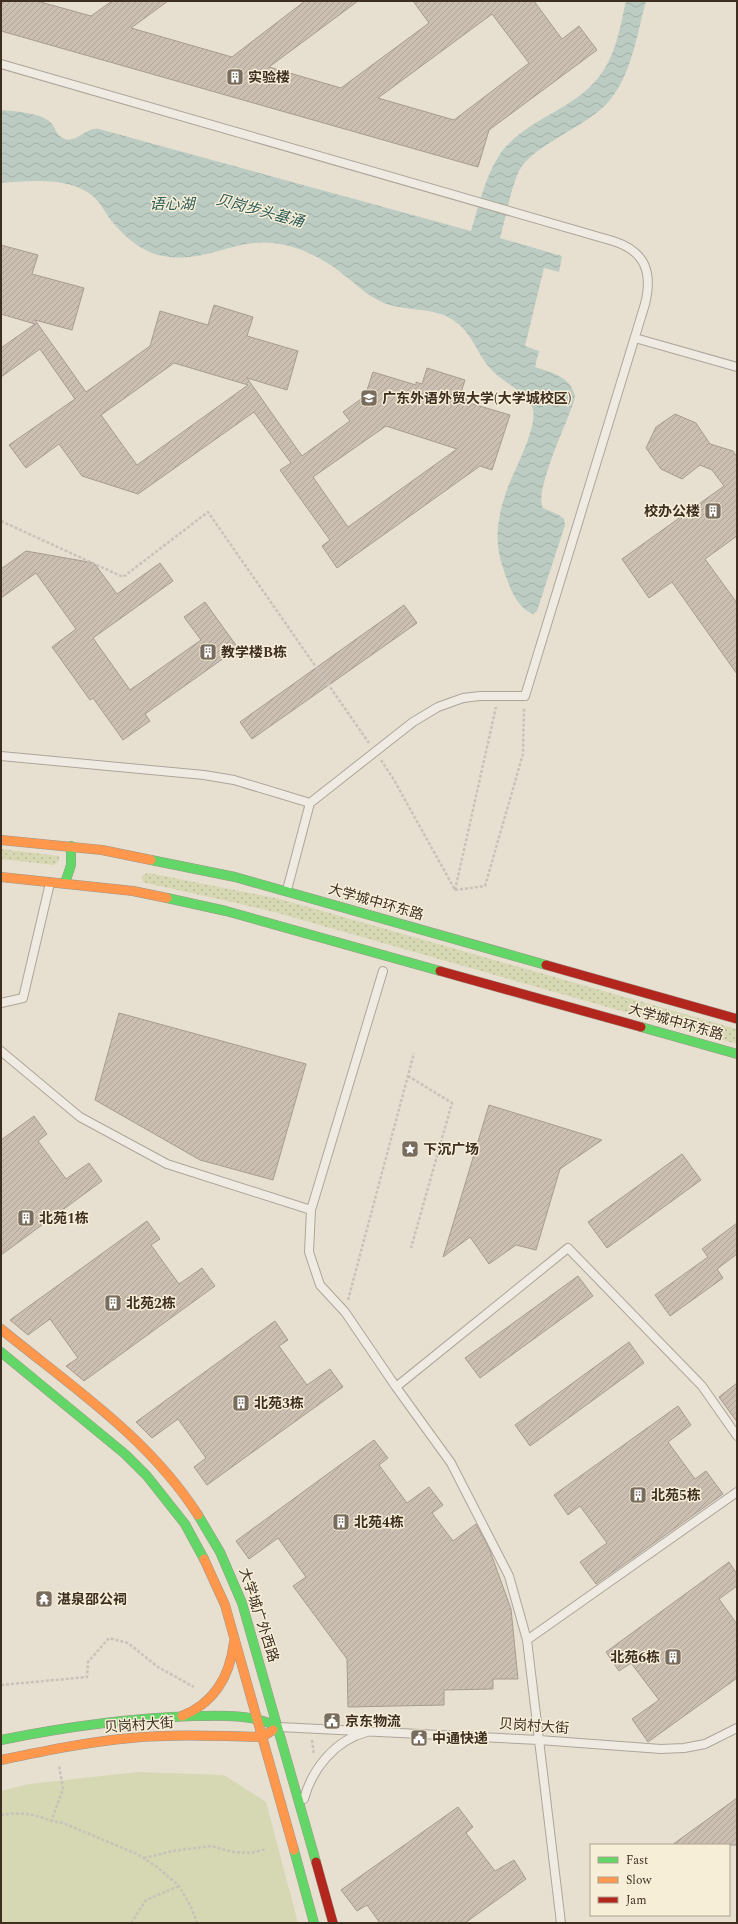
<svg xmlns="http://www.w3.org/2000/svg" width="738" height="1924" viewBox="0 0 738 1924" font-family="Spectral,'Noto Sans SC',serif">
	<defs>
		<pattern id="grass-dots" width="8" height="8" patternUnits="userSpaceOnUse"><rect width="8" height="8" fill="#d6d7b3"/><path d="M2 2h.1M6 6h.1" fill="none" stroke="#b9b99a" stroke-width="1.8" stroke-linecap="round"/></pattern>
		<pattern id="water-waves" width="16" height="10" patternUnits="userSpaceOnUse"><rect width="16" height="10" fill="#bcccc2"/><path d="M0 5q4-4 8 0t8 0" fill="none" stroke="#a2b0a6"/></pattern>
		<pattern id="building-hatch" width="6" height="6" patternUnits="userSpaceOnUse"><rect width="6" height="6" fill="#cbbfb2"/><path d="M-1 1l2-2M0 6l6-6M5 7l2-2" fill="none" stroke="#afa499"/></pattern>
	</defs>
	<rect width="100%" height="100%" fill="#e7e0d1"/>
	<path fill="url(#grass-dots)" d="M 1,849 L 59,856 L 59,861 L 54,865 L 1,859 Z
		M 149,873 L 280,899 L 737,1029 L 737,1044 L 278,913 L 232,902 L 146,883 L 143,881 L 142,876 L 144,874 Z"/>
	<path fill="#d6d7b3" d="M 138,1772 L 224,1775 L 266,1802 L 298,1923 L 1,1923 L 1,1791 L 29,1784 Z"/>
	<path fill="url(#water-waves)" d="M 626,1 L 646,1 C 637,34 632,73 610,100 C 588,127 533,144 519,171 C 510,190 506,218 500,238 L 562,256 L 559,272 L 544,268 L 525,346 L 539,351 L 535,367 C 551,372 572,377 575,397 C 570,418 533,491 543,508 L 559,515 L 564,519 L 565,525 L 537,611 L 533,614 C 520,609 512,594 508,582 C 501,563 496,549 498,528 C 499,515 503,500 508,487 C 514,471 540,423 532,407 C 523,389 501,382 489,367 C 475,350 473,334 453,320 C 432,306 406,312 384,303 C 370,297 360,288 349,279 C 328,261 301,246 273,243 C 230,238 199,269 152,253 C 136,247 120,232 110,219 C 105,212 101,204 95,198 C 71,176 31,181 1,183 L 1,110 C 14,111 39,113 49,121 C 56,126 55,136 65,139 C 78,143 85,127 99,129 L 471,231 C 479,205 485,177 500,154 C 525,119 572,111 598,78 C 616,56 620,27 626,1 Z"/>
	<path fill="url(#building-hatch)" stroke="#a89c90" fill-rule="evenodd" d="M 1,1 L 37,1 L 91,16 L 112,1 L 168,1 L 131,28 L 232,57 L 305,1 L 358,1 L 269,67 L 341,88 L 429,23 L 413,1 L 534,1 L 562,39 L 579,26 L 597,50 L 489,130 L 478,167 L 1,31 ZM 492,14 L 529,63 L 454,120 L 378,98 Z
		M 1,245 L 38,255 L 32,274 L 84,288 L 72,330 L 35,320 L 86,392 L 150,346 L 160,311 L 208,325 L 214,305 L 253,317 L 247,336 L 298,351 L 287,390 L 247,378 L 302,456 L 350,421 L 343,412 L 365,396 L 373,372 L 416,385 L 416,382 L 422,384 L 427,368 L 465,380 L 460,396 L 467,399 L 466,402 L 510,415 L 492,470 L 480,466 L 337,568 L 322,546 L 330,540 L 280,470 L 291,463 L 254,412 L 138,494 L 82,476 L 59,444 L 26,468 L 9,445 L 75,399 L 40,349 L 1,377 L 1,348 L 35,324 L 1,314 ZM 174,363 L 248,385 L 137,465 L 101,415 ZM 386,426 L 457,449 L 348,527 L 313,477 Z
		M 675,414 L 696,423 L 710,444 L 733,451 L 737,457 L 737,536 L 705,559 L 737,603 L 737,674 L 672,582 L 649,598 L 622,559 L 724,486 L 712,470 L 700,465 L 682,479 L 661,469 L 646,448 L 656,427 Z
		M 26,551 L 94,563 L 117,594 L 160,563 L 173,581 L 93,638 L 130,690 L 201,640 L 184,617 L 205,602 L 238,648 L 145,714 L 150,721 L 123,740 L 93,698 L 90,700 L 52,647 L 76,629 L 36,573 L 1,598 L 1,569 Z
		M 404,605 L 417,623 L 252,739 L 240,722 Z
		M 119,1013 L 306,1064 L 273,1180 L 200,1160 L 95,1100 Z
		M 489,1105 L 602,1140 L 560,1169 L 536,1250 L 516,1245 L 489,1264 L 470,1237 L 443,1257 Z
		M 34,1116 L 47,1134 L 38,1141 L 66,1179 L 89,1163 L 102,1181 L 1,1255 L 1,1140 Z
		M 682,1154 L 701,1180 L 607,1248 L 588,1222 Z
		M 147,1221 L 160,1239 L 151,1245 L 179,1284 L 202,1268 L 215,1286 L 84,1381 L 66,1366 L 78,1358 L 50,1319 L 28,1335 L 10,1320 Z
		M 737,1223 L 737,1254 L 717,1269 L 723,1278 L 670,1316 L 655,1295 L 708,1257 L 702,1249 Z
		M 578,1276 L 593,1296 L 480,1378 L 465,1358 Z
		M 275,1321 L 288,1340 L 279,1346 L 307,1385 L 330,1369 L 343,1387 L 207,1485 L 194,1467 L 206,1458 L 178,1419 L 152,1438 L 136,1422 Z
		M 629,1342 L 644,1363 L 530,1446 L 515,1425 Z
		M 737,1383 L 737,1422 L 719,1397 Z
		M 678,1406 L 691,1425 L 668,1442 L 695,1479 L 706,1471 L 723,1494 L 596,1584 L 580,1562 L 607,1543 L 580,1506 L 568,1515 L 554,1495 Z
		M 374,1440 L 388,1458 L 379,1465 L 407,1503 L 429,1487 L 443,1505 L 432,1513 L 453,1541 L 476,1524 L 489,1548 L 511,1609 L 518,1679 L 493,1679 L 493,1689 L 444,1690 L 444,1705 L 348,1707 L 347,1659 L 293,1586 L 306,1577 L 278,1538 L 249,1559 L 236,1541 Z
		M 729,1562 L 737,1574 L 737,1586 L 719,1599 L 737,1624 L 737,1678 L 648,1742 L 632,1719 L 659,1700 L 631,1663 L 619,1671 L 606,1652 Z
		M 737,1798 L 737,1845 L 672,1845 Z
		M 458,1807 L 473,1827 L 466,1833 L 495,1871 L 514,1860 L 526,1879 L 465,1923 L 380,1923 L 367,1905 L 357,1911 L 341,1890 Z"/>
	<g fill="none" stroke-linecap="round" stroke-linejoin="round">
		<g stroke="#ada599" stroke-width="10">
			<path id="lane" d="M 1,64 L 613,241 C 645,251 653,272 645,304 L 525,696 L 480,696 L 463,698 L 438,707 L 413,722 L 310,803 L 287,890
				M 635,338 L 737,367
				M 1,756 L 204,775 L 234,780 L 310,803
				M 383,971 L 311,1210 L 309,1252 L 320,1285 L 345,1312 L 396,1387 L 451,1463 L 509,1576 L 527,1640 L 561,1923
				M 1,1003 L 23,998 L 50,883
				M 1,1051 L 80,1117 L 167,1164 L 311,1210
				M 396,1387 L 568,1248 L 702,1386 L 737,1436
				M 527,1640 L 737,1492
				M 279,1727 L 539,1740 L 661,1749 L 684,1748 L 705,1744 L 737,1728
				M 304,1799 C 312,1769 335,1740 367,1732"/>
		</g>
		<g stroke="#9c958a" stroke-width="10">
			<path id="fast" d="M 151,860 L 235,877 L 546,965
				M 65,883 L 71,865 L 71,846
				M 167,898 L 226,911 L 440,971
				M 641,1027 L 737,1054
				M 1,1352 L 125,1454 L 147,1476 L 185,1524 L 204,1559
				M 198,1515 L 220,1552 L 242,1603 L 316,1862
				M 1,1740 C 65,1727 129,1718 194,1716 C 219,1716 245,1714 269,1723
				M 294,1850 L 314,1923"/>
		</g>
		<g stroke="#9c958a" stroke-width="10">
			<path id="slow" d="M 1,840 L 102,850 L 151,860
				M 1,877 L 133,891 L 167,898
				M 1,1329 C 71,1386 149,1438 198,1515
				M 204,1559 L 225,1605 L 294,1850
				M 182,1716 C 214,1703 230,1676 234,1642
				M 1,1760 C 44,1751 87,1742 131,1738 C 174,1734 218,1736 262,1737 L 273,1730"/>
		</g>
		<g stroke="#9c958a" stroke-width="10">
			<path id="jam" d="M 546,965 L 737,1019
				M 440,971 L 641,1027
				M 316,1862 L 333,1923"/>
		</g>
		<path stroke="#c8c2b9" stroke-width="2.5" stroke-dasharray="3 2" stroke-linecap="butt" d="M 1,521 L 123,577 L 208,512 L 369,743
			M 381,760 L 394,780 L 455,890
			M 455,890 L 485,886 L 523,754 L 524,707
			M 455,890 L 496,707
			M 408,1076 L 452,1103 L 411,1248
			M 348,1300 L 414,1053
			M 1,1685 L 87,1677 L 88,1662 L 109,1638 L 128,1643 L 158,1667 L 194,1687
			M 312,1740 L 314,1755
			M 1,1815 C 11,1813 23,1813 33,1815 C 43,1817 52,1822 63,1823 L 137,1854 L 157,1867 L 179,1886 L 191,1907 L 197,1923
			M 51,1822 L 63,1789 L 59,1765
			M 144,1858 L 173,1851 L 211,1846 L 233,1852 L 251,1853 L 266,1849
			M 131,1923 L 146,1900 L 179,1886"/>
		<use href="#lane" stroke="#efebe3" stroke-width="8"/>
		<use href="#fast" stroke="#63d668" stroke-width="9"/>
		<use href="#slow" stroke="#ff974d" stroke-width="9"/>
		<use href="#jam" stroke="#b3261e" stroke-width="9"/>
	</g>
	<defs>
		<g id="building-square" transform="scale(0.9)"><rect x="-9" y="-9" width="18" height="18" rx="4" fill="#786c5e" stroke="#f7eed8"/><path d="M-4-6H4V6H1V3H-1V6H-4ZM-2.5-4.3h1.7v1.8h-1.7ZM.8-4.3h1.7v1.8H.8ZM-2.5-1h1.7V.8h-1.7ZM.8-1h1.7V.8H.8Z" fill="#fff"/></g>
		<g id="university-square" transform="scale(0.9)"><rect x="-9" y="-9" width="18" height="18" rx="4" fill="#786c5e" stroke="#f7eed8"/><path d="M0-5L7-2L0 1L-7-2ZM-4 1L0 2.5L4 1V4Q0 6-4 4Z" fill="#fff"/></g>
		<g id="sight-square" transform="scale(0.9)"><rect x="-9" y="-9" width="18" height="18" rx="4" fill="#786c5e" stroke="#f7eed8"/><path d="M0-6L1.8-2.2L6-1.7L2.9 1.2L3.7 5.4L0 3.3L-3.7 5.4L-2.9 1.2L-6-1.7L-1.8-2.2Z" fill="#fff"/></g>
		<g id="temple-square" transform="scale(0.9)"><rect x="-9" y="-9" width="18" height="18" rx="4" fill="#786c5e" stroke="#f7eed8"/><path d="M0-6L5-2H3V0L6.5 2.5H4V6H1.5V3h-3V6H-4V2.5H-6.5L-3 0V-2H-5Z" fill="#fff"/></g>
		<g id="civic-square" transform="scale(0.9)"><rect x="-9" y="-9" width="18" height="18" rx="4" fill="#786c5e" stroke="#f7eed8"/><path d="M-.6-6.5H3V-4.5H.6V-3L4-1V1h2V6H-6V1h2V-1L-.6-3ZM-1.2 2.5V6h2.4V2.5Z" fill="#fff"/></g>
	</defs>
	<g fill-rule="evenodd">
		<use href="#building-square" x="235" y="77"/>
		<use href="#university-square" x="369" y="398"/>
		<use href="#building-square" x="713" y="511"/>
		<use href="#building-square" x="208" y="652"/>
		<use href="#sight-square" x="410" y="1149"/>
		<use href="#building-square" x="26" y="1218"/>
		<use href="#building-square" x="113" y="1303"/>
		<use href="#building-square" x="241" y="1403"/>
		<use href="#building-square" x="638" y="1495"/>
		<use href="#building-square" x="341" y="1522"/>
		<use href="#temple-square" x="44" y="1599"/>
		<use href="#building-square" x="673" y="1657"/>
		<use href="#civic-square" x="332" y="1721"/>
		<use href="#civic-square" x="419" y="1738"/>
	</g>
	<g text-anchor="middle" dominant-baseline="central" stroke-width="3" stroke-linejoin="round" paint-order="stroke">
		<g font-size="14" font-weight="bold" fill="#3d2e20" stroke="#f7eed8" text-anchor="start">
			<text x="248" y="77">实验楼</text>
			<text x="382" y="398">广东外语外贸大学(大学城校区)</text>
			<text x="700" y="511" text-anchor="end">校办公楼</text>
			<text x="221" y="652">教学楼B栋</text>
			<text x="423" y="1149">下沉广场</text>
			<text x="39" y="1218">北苑1栋</text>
			<text x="126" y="1303">北苑2栋</text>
			<text x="254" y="1403">北苑3栋</text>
			<text x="651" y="1495">北苑5栋</text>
			<text x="354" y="1522">北苑4栋</text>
			<text x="57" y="1599">湛泉邵公祠</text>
			<text x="660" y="1657" text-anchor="end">北苑6栋</text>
			<text x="345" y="1721">京东物流</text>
			<text x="432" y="1738">中通快递</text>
		</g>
		<g font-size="14" fill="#3d2e20" stroke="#f7eed8">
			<text transform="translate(376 902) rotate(16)">大学城中环东路</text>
			<text transform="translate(676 1022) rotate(16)">大学城中环东路</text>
			<text transform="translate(259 1615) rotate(72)">大学城广外西路</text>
			<text transform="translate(139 1725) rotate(-4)">贝岗村大街</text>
			<text transform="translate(534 1726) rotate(4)">贝岗村大街</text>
		</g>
		<g font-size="15" font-style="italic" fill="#2f5d5a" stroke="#f7eed8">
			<text x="172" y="204">语心湖</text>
			<text transform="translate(260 211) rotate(15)">贝岗步头基涌</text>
		</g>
	</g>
	<rect width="738" height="1924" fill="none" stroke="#3d2e20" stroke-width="4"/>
	<rect x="590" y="1844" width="140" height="72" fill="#f7eed8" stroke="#ada18e"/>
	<rect x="598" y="1857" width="20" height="6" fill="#63d668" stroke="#ada18e"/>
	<text x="626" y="1864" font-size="12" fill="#3d2e20">Fast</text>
	<rect x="598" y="1877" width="20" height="6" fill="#ff974d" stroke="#ada18e"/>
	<text x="626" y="1884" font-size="12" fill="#3d2e20">Slow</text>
	<rect x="598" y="1897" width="20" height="6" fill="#b3261e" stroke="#ada18e"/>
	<text x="626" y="1904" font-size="12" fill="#3d2e20">Jam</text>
</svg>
